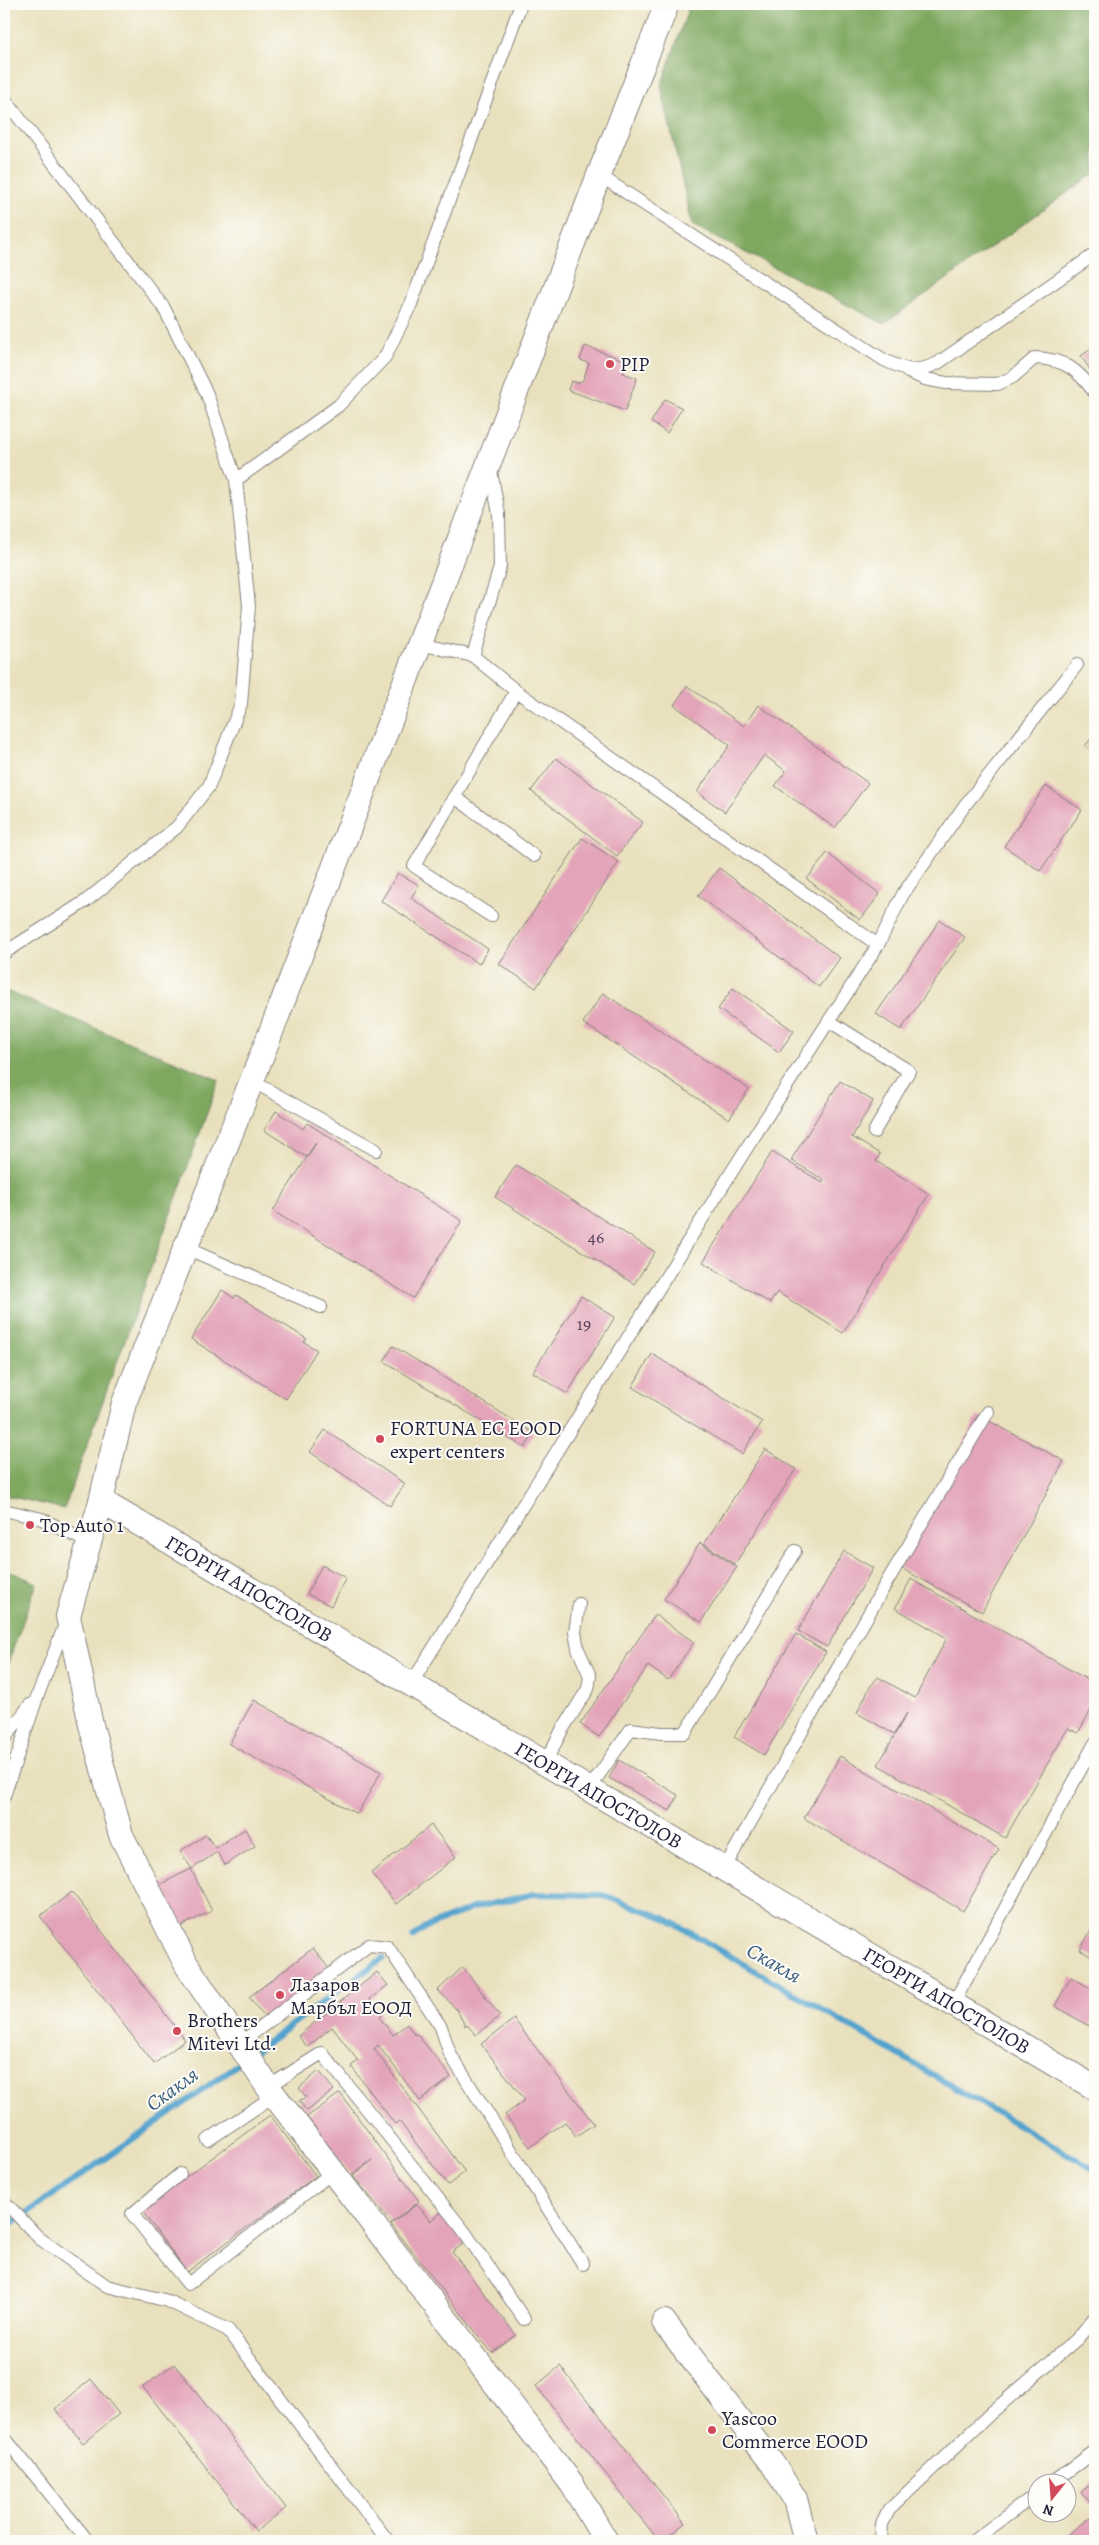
<svg xmlns="http://www.w3.org/2000/svg" width="1099" height="2545" viewBox="0 0 1099 2545" font-family="Alegreya,serif">
	<rect width="100%" height="100%" fill="#fdfcf7"/>
	<filter id="ink" filterUnits="userSpaceOnUse"><feTurbulence type="fractalNoise" baseFrequency=".02" numOctaves="2"/><feDisplacementMap in="SourceGraphic" scale="10" xChannelSelector="R" yChannelSelector="G"/><feConvolveMatrix kernelMatrix="1 2 1 2 8 2 1 2 1" color-interpolation-filters="sRGB"/></filter>
	<filter id="wash" filterUnits="userSpaceOnUse"><feTurbulence type="fractalNoise" baseFrequency=".0096" numOctaves="4" result="noise"/><feDisplacementMap in="SourceGraphic" scale="20" xChannelSelector="R" yChannelSelector="G"/><feGaussianBlur stdDeviation="1.12" result="paint"/><feColorMatrix in="noise" values="0 0 0 0 0 0 0 0 0 0 0 0 0 0 0 0 0 1.4 0 .05"/><feComposite in="paint" operator="in"/></filter>
	<g filter="url(#wash)">
		<rect width="100%" height="100%" fill="#e9e1be"/>
		<path fill="#7ea75f" stroke="#50644d" d="M 690,4 L 1095,4 L 1095,173 L 884,324 L 692,225 L 661,86 Z
			M 4,990 L 219,1080 L 64,1509 L 4,1495 Z
			M 4,1569 L 37,1583 L 4,1674 Z"/>
		<g fill="none" stroke-linecap="round" stroke-linejoin="round">
			<path stroke="#53a3cd" stroke-width="6" d="M 413,1937 L 426,1927 L 473,1908 L 534,1894 L 603,1895 L 667,1919 L 1095,2170
				M 4,2229 L 186,2102 L 383,1958"/>
		</g>
		<g id="blocks">
			<path fill="#e3a4b9" d="M 585,346 L 627,361 L 623,373 L 637,378 L 625,411 L 568,390 L 571,381 L 578,383 L 583,380 L 589,363 L 580,360 Z
				M 1095,346 L 1095,377 L 1081,356 Z
				M 665,399 L 682,408 L 667,433 L 651,422 Z
				M 687,686 L 744,726 L 758,705 L 868,783 L 835,828 L 775,786 L 786,771 L 764,755 L 725,812 L 697,792 L 730,745 L 674,705 Z
				M 1095,734 L 1095,754 L 1085,746 Z
				M 556,758 L 643,822 L 617,856 L 531,791 Z
				M 1046,786 L 1082,810 L 1040,871 L 1004,846 Z
				M 582,838 L 619,862 L 536,988 L 499,964 Z
				M 827,853 L 880,894 L 860,920 L 807,879 Z
				M 719,868 L 840,958 L 819,987 L 698,896 Z
				M 398,873 L 419,885 L 411,898 L 488,949 L 479,964 L 381,901 Z
				M 940,920 L 965,937 L 901,1030 L 876,1014 Z
				M 733,988 L 794,1031 L 779,1052 L 718,1009 Z
				M 603,993 L 749,1089 L 729,1119 L 583,1023 Z
				M 840,1081 L 873,1101 L 852,1137 L 880,1154 L 876,1161 L 929,1194 L 843,1333 L 777,1292 L 770,1303 L 703,1262 L 772,1152 L 823,1183 L 824,1180 L 791,1160 Z
				M 276,1111 L 303,1129 L 307,1123 L 462,1221 L 413,1298 L 273,1211 L 316,1143 L 306,1157 L 264,1130 Z
				M 516,1165 L 655,1252 L 634,1284 L 495,1197 Z
				M 222,1290 L 234,1298 L 236,1295 L 307,1339 L 304,1342 L 317,1350 L 286,1399 L 191,1339 Z
				M 581,1296 L 615,1317 L 567,1394 L 533,1372 Z
				M 393,1346 L 534,1433 L 525,1448 L 384,1361 Z
				M 652,1354 L 762,1422 L 742,1454 L 632,1387 Z
				M 978,1415 L 1064,1461 L 982,1612 L 897,1566 Z
				M 325,1430 L 405,1484 L 390,1506 L 310,1452 Z
				M 765,1449 L 796,1469 L 735,1564 L 704,1544 Z
				M 700,1543 L 737,1567 L 701,1622 L 664,1599 Z
				M 844,1551 L 873,1568 L 827,1647 L 798,1631 Z
				M 322,1565 L 346,1578 L 331,1606 L 307,1594 Z
				M 911,1579 L 1095,1684 L 1095,1703 L 1078,1733 L 1068,1728 L 1005,1838 L 878,1765 L 907,1713 L 894,1734 L 857,1713 L 870,1687 L 878,1677 L 915,1698 L 947,1638 L 895,1608 Z
				M 655,1615 L 694,1642 L 668,1680 L 648,1666 L 599,1737 L 580,1724 Z
				M 796,1634 L 826,1652 L 764,1755 L 734,1737 Z
				M 254,1700 L 381,1772 L 357,1814 L 229,1744 Z
				M 840,1756 L 999,1849 L 963,1911 L 804,1818 Z
				M 619,1760 L 678,1795 L 670,1811 L 609,1778 Z
				M 431,1825 L 456,1857 L 396,1904 L 371,1873 Z
				M 245,1829 L 255,1846 L 225,1865 L 217,1852 L 192,1869 L 180,1851 L 206,1835 L 215,1848 Z
				M 191,1869 L 212,1911 L 179,1927 L 159,1885 Z
				M 72,1892 L 185,2040 L 154,2064 L 40,1916 Z
				M 1095,1923 L 1095,1959 L 1080,1950 Z
				M 313,1948 L 330,1970 L 266,2019 L 249,1997 Z
				M 463,1967 L 500,2016 L 476,2035 L 467,2025 L 465,2026 L 457,2010 L 438,1990 Z
				M 377,1972 L 388,1985 L 370,1999 L 382,2016 L 380,2018 L 393,2035 L 407,2024 L 415,2035 L 417,2034 L 451,2077 L 420,2101 L 378,2045 L 374,2049 L 465,2172 L 448,2185 L 399,2121 L 395,2124 L 351,2066 L 358,2061 L 332,2027 L 307,2047 L 298,2036 Z
				M 1071,1977 L 1095,1991 L 1095,2015 L 1089,2026 L 1055,2006 Z
				M 514,2019 L 594,2124 L 576,2136 L 565,2122 L 530,2147 L 505,2115 L 525,2100 L 481,2044 Z
				M 319,2071 L 334,2090 L 307,2111 L 299,2101 L 306,2097 L 299,2088 Z
				M 340,2093 L 419,2201 L 392,2223 L 353,2176 L 372,2160 L 351,2175 L 307,2117 Z
				M 270,2115 L 316,2176 L 187,2272 L 141,2210 Z
				M 417,2204 L 430,2221 L 442,2212 L 466,2242 L 452,2252 L 516,2335 L 492,2353 L 391,2224 Z
				M 174,2364 L 286,2508 L 256,2531 L 143,2387 Z
				M 560,2366 L 685,2523 L 662,2541 L 659,2541 L 536,2386 Z
				M 91,2379 L 119,2414 L 83,2443 L 55,2409 Z
				M 1095,2481 L 1095,2509 L 1081,2492 Z
				M 1090,2518 L 1095,2526 L 1095,2541 L 1059,2541 Z"/>
		</g>
	</g>
	<g filter="url(#ink)">
		<use href="#blocks" fill-opacity="0" stroke="#86827c" stroke-width="1"/>
		<g fill="none" stroke-linecap="round" stroke-linejoin="round">
			<g stroke="#86827c" stroke-width="14">
				<path id="lane" d="M 4,98 L 164,308 L 207,394 L 236,480 L 249,606 L 241,704 L 209,786 L 177,827 L 86,901 L 4,953
					M 599,175 L 884,360 C 905,370 915,374 938,363 L 1095,254
					M 908,372 L 925,379 L 946,383 L 998,384 L 1013,377 L 1035,358 C 1065,359 1078,370 1095,393
					M 236,480 L 338,406 L 385,357 L 411,304 L 521,4
					M 420,644 L 473,656 L 516,691 L 878,945
					M 473,656 L 500,567 L 499,514 L 490,467
					M 455,797 L 534,856
					M 491,916 L 414,866 L 516,691
					M 829,1021 L 909,1071 L 874,1132
					M 252,1081 L 376,1150
					M 186,1248 L 321,1307
					M 4,1510 L 42,1519 L 89,1543
					M 411,1684 L 746,1149 L 878,945 L 903,894 L 965,805 L 1077,665
					M 4,1739 L 30,1705
					M 545,1763 L 562,1730 L 588,1689 L 590,1676 L 578,1649 L 575,1632 L 579,1604
					M 589,1789 L 631,1729 L 661,1733 L 685,1733 L 795,1551
					M 4,1796 L 37,1697 L 66,1622
					M 724,1869 L 885,1585 L 988,1412
					M 953,2004 L 1095,1743
					M 239,2044 L 369,1945 L 388,1947 L 441,2027 L 450,2054 L 583,2264
					M 268,2087 L 322,2053 L 464,2231 L 524,2319
					M 208,2140 L 275,2095
					M 180,2174 L 132,2214 L 188,2284 L 333,2172
					M 4,2201 L 39,2238 L 107,2286 L 168,2301 L 228,2330 L 388,2541
					M 4,2437 L 88,2541
					M 1053,2482 L 1095,2451
					M 881,2541 L 882,2524 L 889,2510 L 991,2413 L 1077,2339 L 1095,2317
					M 973,2541 L 1036,2494"/>
			</g>
			<g stroke="#86827c" stroke-width="26">
				<g id="street">
					<path id="s1" d="M 101,1501 L 1095,2088"/>
					<path d="M 664,2322 L 772,2463 L 795,2499 L 806,2541"/>
					<path d="M 606,2541 L 572,2484 L 268,2087 L 186,1964 L 121,1835 L 91,1725 L 68,1616 L 101,1501 L 124,1403 L 271,1032 L 599,175 L 667,4"/>
				</g>
			</g>
			<use href="#lane" stroke="#fff" stroke-width="12"/>
			<use href="#street" stroke="#fff" stroke-width="24"/>
		</g>
	</g>
	<g fill="#d1495b" stroke="#fdfcf7" stroke-width="2">
		<circle cx="610" cy="364" r="5"/>
		<circle cx="380" cy="1439" r="5"/>
		<circle cx="30" cy="1525" r="5"/>
		<circle cx="280" cy="1995" r="5"/>
		<circle cx="177" cy="2031" r="5"/>
		<circle cx="712" cy="2430" r="5"/>
	</g>
	<g text-anchor="middle" dominant-baseline="central" stroke-width="4" stroke-linejoin="round" paint-order="stroke">
		<g font-size="18" fill="#52425a">
			<text x="596" y="1237">46</text>
			<text x="584" y="1324">19</text>
		</g>
		<g font-size="20" fill="#22223b" stroke="#fdfcf7" text-anchor="start">
			<text x="620" y="364">PIP</text>
			<text x="390" y="1428">FORTUNA EC EOOD<tspan x="390" dy="23">expert centers</tspan></text>
			<text x="40" y="1525">Top Auto 1</text>
			<text x="290" y="1984">Лазаров<tspan x="290" dy="23">Марбъл ЕООД</tspan></text>
			<text x="187" y="2020">Brothers<tspan x="187" dy="23">Mitevi Ltd.</tspan></text>
			<text x="722" y="2418">Yascoo<tspan x="722" dy="23">Commerce EOOD</tspan></text>
		</g>
		<g font-size="20" fill="#22223b" stroke="#fdfcf7">
			<text stroke="none"><textPath href="#s1" startOffset="172">ГЕОРГИ АПОСТОЛОВ</textPath></text>
			<text stroke="none"><textPath href="#s1" startOffset="578">ГЕОРГИ АПОСТОЛОВ</textPath></text>
			<text stroke="none"><textPath href="#s1" startOffset="982">ГЕОРГИ АПОСТОЛОВ</textPath></text>
		</g>
		<g font-size="21" font-style="italic" fill="#385c7d" stroke="#fdfcf7">
			<text transform="translate(774 1963) rotate(30)">Скакля</text>
			<text transform="translate(172 2089) rotate(-36)">Скакля</text>
		</g>
	</g>
	<rect width="1099" height="2545" fill="none" stroke="#fdfcf7" stroke-width="20"/>
	<g transform="translate(1052 2498) rotate(197)"><circle r="24" fill="#fdfcf7" stroke="#a5a5ac"/>
	<path d="M0-4L9 19L0 12L-9 19Z" fill="#d1495b"/>
	<text y="-8" font-size="14" font-weight="bold" text-anchor="middle" fill="#22223b">N</text>
	</g>
</svg>
